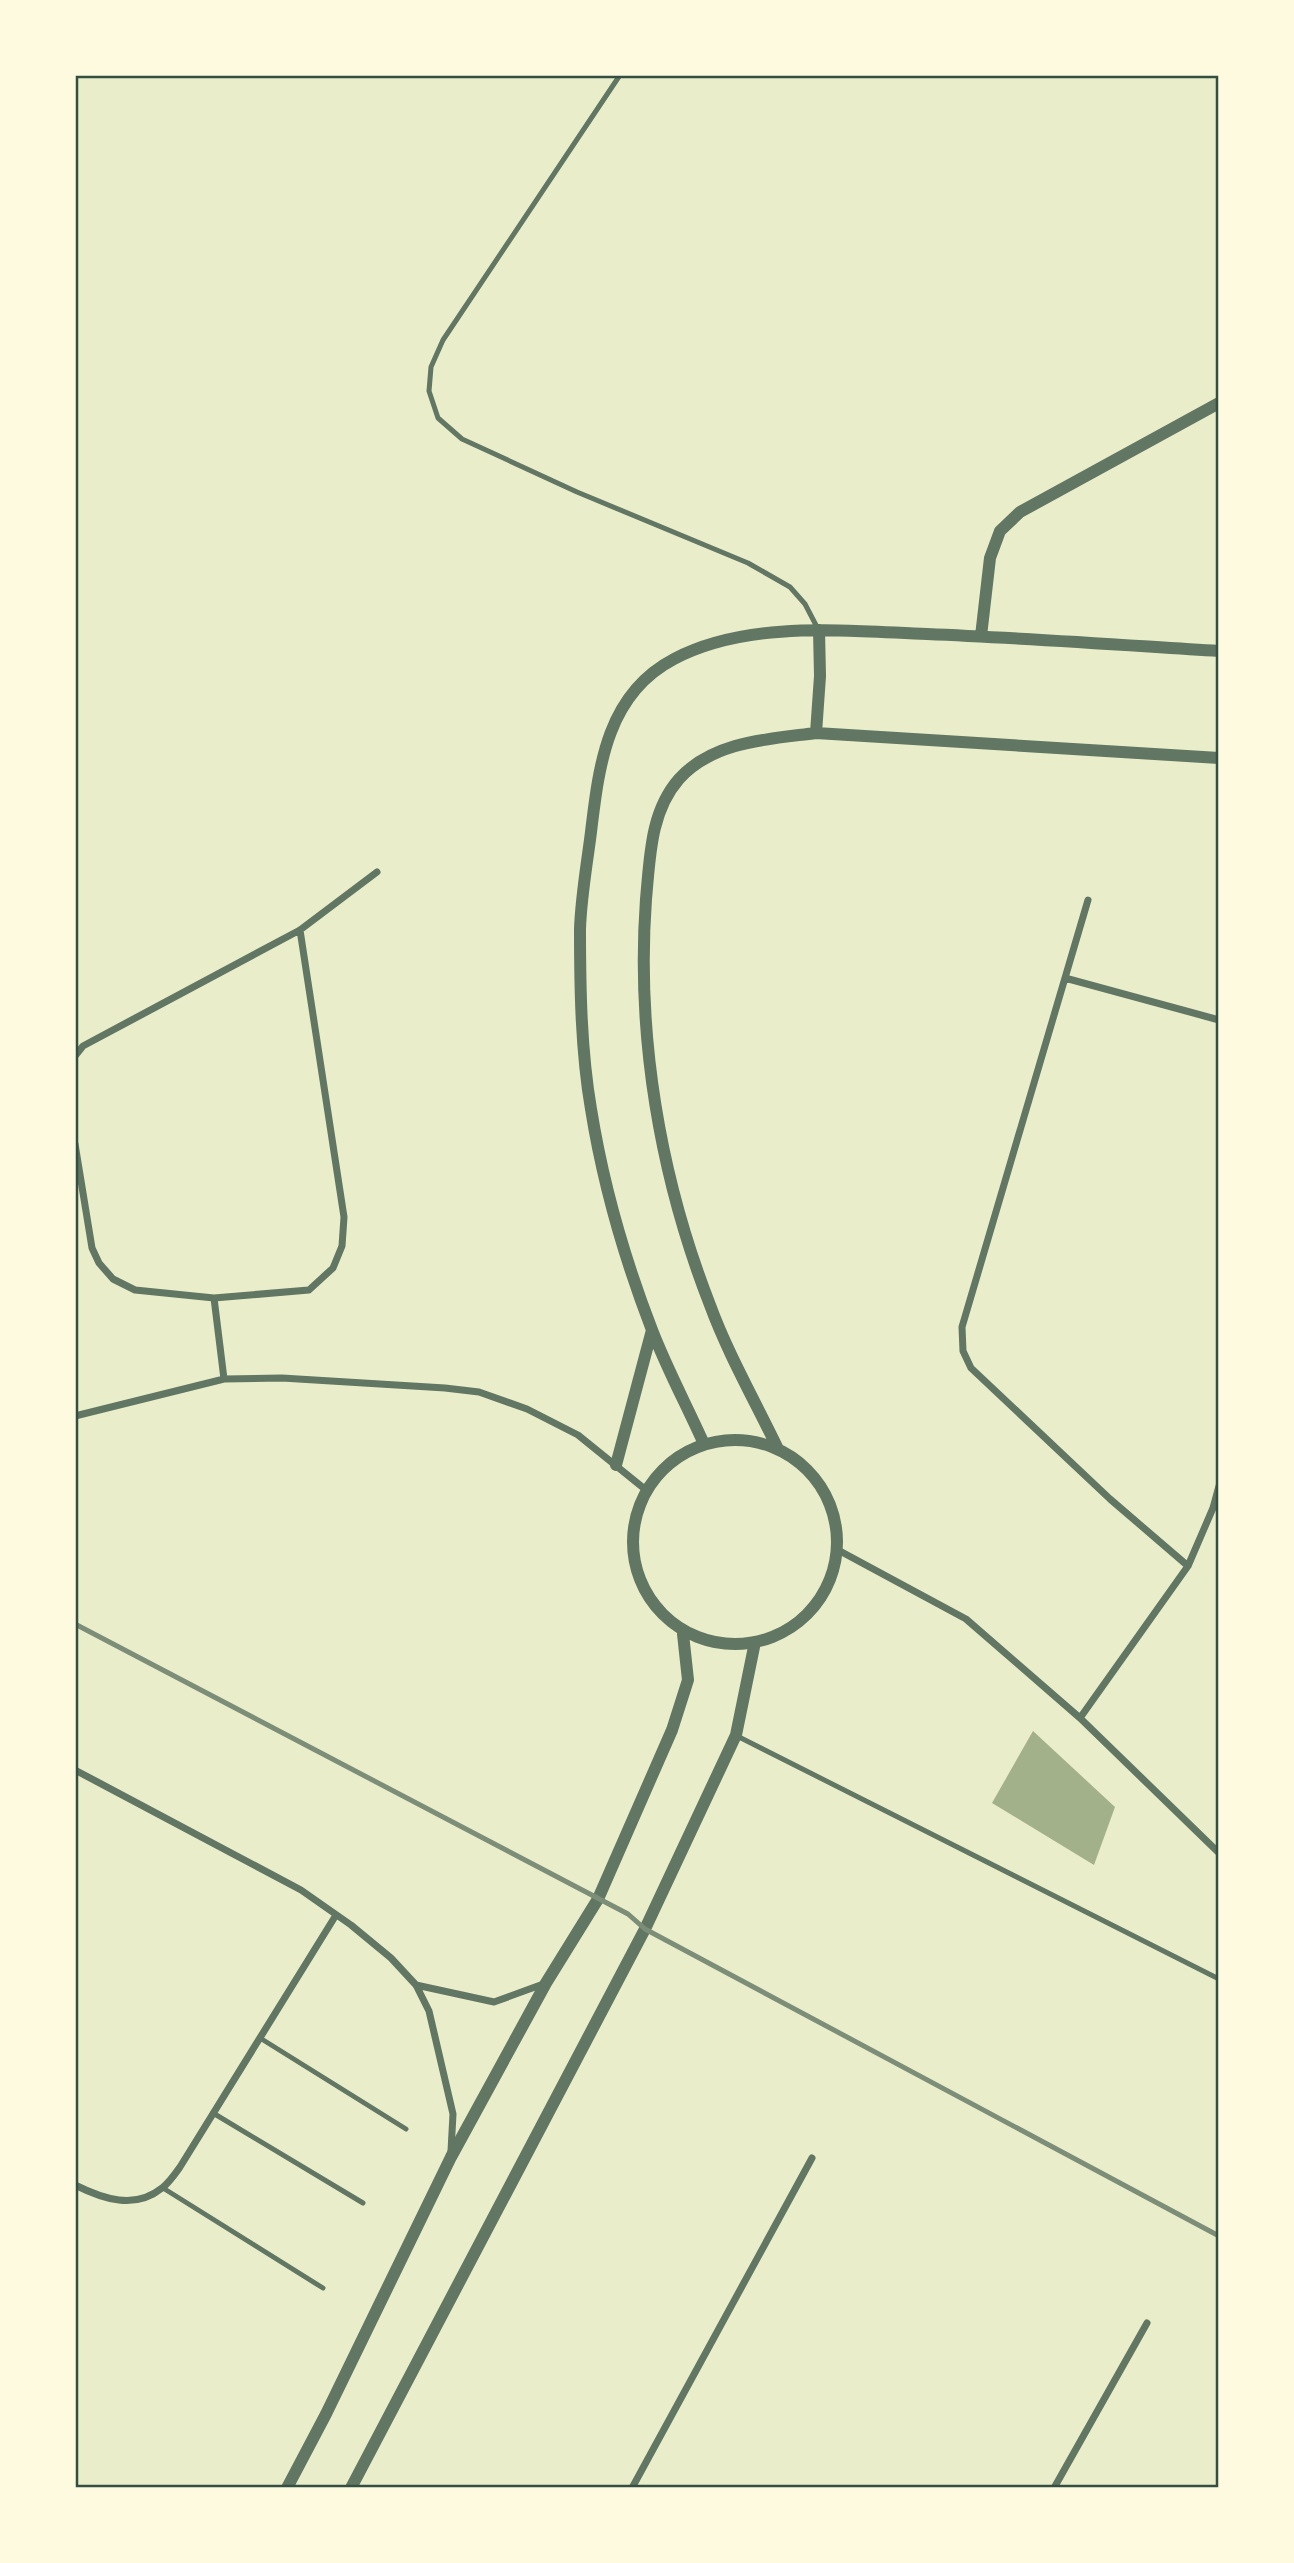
<svg xmlns="http://www.w3.org/2000/svg" width="1294" height="2563" viewBox="0 0 1294 2563" font-family="Jost,sans-serif">
	<rect width="100%" height="100%" fill="#e9edc9"/>
	<path fill="#a3b18a" d="M 1033,1731 L 1115,1807 L 1094,1865 L 992,1803 Z"/>
	<g fill="none" stroke-linecap="round" stroke-linejoin="round">
		<path stroke="#617663" stroke-width="5" d="M 620,75 L 443,340 L 431,367 L 429,391 L 438,418 L 462,439 L 577,492 L 748,563 L 790,587 L 805,604 L 818,629
			M 737,1736 L 1219,1979
			M 260,2038 L 406,2129
			M 213,2113 L 363,2203
			M 163,2188 L 323,2288"/>
		<path stroke="#617663" stroke-width="7" d="M 1088,900 L 962,1327 L 963,1351 L 971,1368 L 1110,1499 L 1188,1566
			M 1065,978 L 1219,1020
			M 75,1056 L 83,1046 L 300,930 L 377,872
			M 75,1144 L 92,1248 L 99,1263 L 113,1279 L 135,1290 L 214,1298 L 309,1290 L 333,1268 L 342,1246 L 344,1217 L 300,930
			M 214,1298 L 224,1379
			M 75,1416 L 224,1379 L 282,1378 L 445,1388 L 479,1392 L 527,1409 L 578,1435 L 646,1490
			M 838,1550 L 966,1619 L 1080,1718 L 1219,1853
			M 1080,1718 L 1188,1566 L 1213,1508 L 1219,1486
			M 75,1770 L 301,1890 L 351,1925 L 391,1958 L 416,1985 L 429,2011 L 453,2114 L 451,2151
			M 416,1985 L 494,2002 L 546,1983
			M 75,2185 C 103,2199 135,2210 162,2188 C 169,2183 175,2174 180,2167 L 336,1915
			M 632,2488 L 812,2158
			M 1054,2488 L 1147,2323"/>
		<path stroke="#617663" stroke-width="12" d="M 981,636 L 990,558 L 1000,531 L 1020,512 L 1219,403
			M 816,733 L 820,676 L 819,630
			M633 1542a102 102 0 1 1 204 0a102 102 0 1 1-204 0Z
			M 704,1444 C 687,1406 667,1369 652,1330 C 625,1260 603,1184 591,1109 C 581,1051 580,988 580,929 C 581,897 587,864 591,832 C 599,765 607,694 674,659 C 748,620 846,631 927,634 C 1024,638 1122,645 1219,651
			M 778,1449 C 755,1401 728,1354 710,1305 C 660,1177 636,1036 646,899 C 650,858 650,812 679,779 C 713,741 770,739 816,733 L 1219,758
			M 616,1465 L 652,1330
			M 287,2488 L 326,2414 L 451,2157 L 546,1983 L 598,1899 L 672,1730 L 688,1680 L 683,1634
			M 351,2488 L 645,1929 L 736,1735 L 755,1642"/>
		<path stroke="#7c8e77" stroke-width="5" d="M 75,1624 L 628,1914 L 645,1929 L 1219,2236"/>
	</g>
	<rect width="1294" height="2563" fill="none" stroke="#fefae0" stroke-width="154"/>
	<rect x="77" y="77" width="1140" height="2409" fill="none" stroke="#344e41" stroke-width="2.5"/>
</svg>
